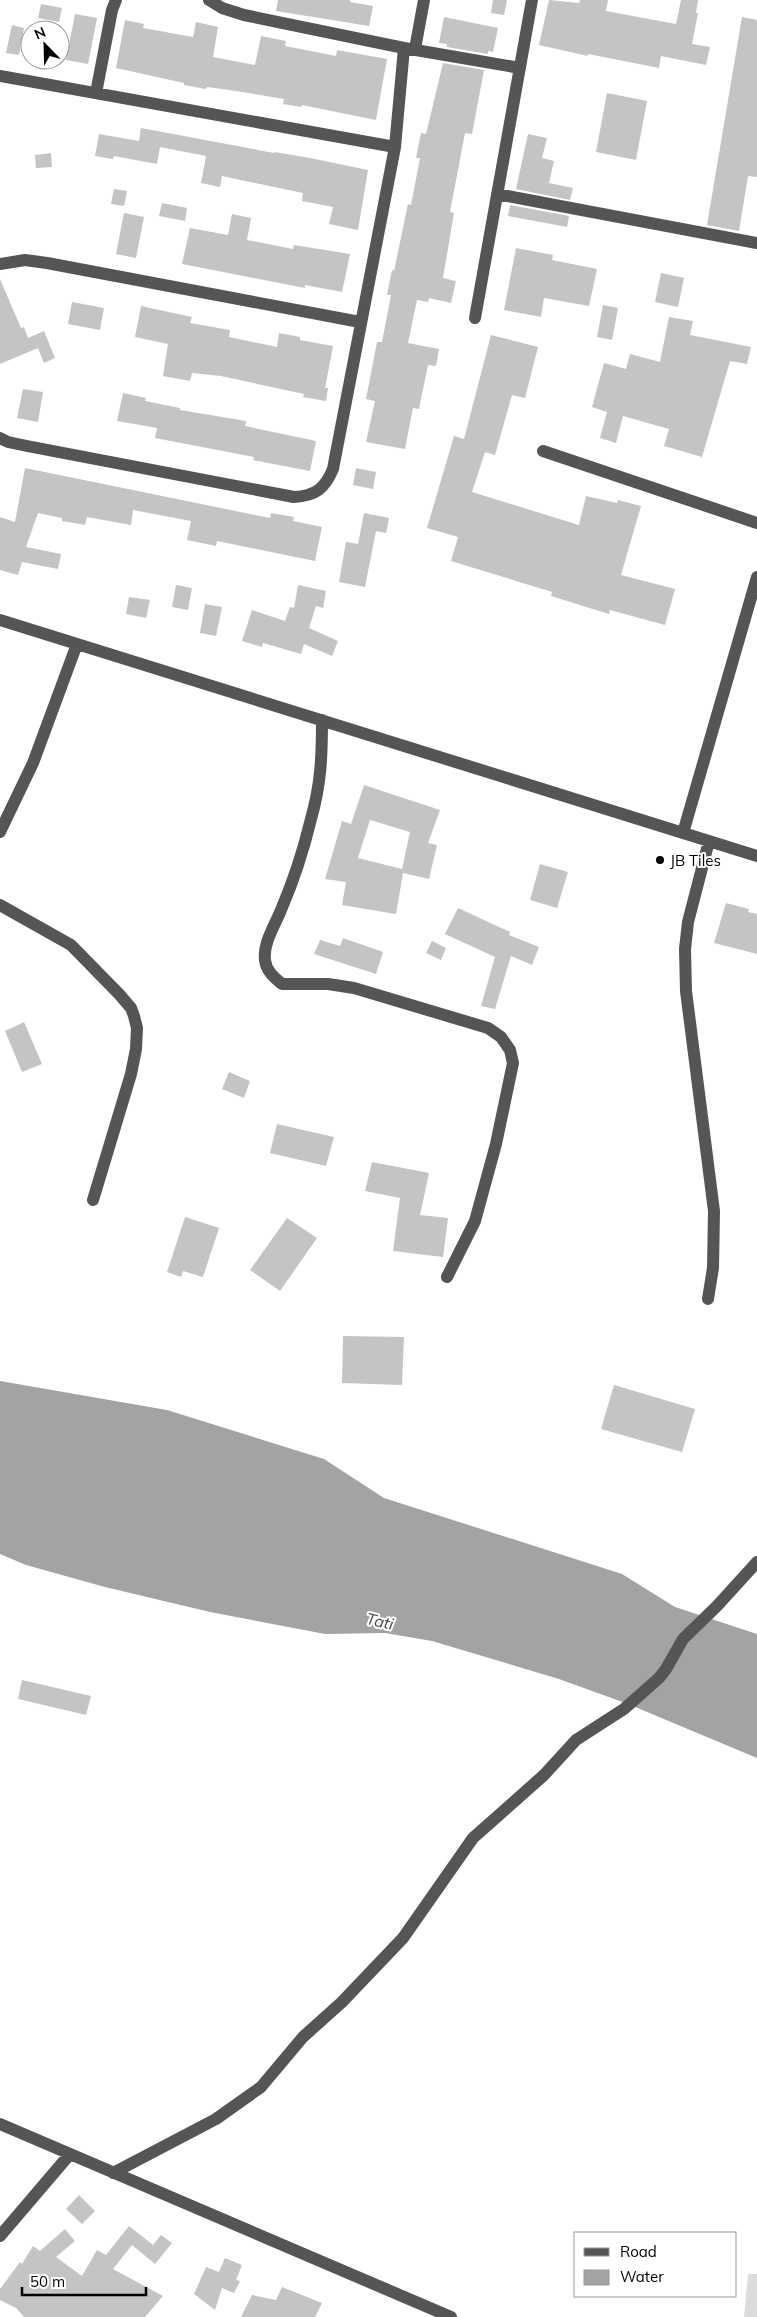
<svg xmlns="http://www.w3.org/2000/svg" width="757" height="2317" viewBox="0 0 757 2317" font-family="Mulish,sans-serif">
	<rect width="100%" height="100%" fill="#fff"/>
	<path fill="#dcdcdc" d="M 748,2274 L 757,2274 L 757,2317 L 744,2317 Z"/>
	<path fill="#a3a3a3" d="M 0,1381 L 167,1410 L 324,1459 L 384,1498 L 622,1574 L 675,1607 L 757,1634 L 757,1758 L 628,1704 L 559,1679 L 432,1641 L 385,1633 L 325,1634 L 210,1612 L 105,1587 L 26,1565 L 0,1554 Z"/>
	<path fill="#c4c4c4" fill-rule="evenodd" d="M 278,0 L 350,0 L 350,2 L 373,6 L 369,26 L 276,11 Z
		M 493,0 L 507,0 L 504,15 L 491,13 Z
		M 549,0 L 579,3 L 580,0 L 608,0 L 606,11 L 676,24 L 681,0 L 698,0 L 696,13 L 698,13 L 692,44 L 710,47 L 706,65 L 661,56 L 659,68 L 588,54 L 588,56 L 539,45 Z
		M 41,4 L 62,8 L 59,22 L 38,18 Z
		M 75,14 L 97,18 L 88,64 L 66,60 Z
		M 444,17 L 498,28 L 493,52 L 488,51 L 488,54 L 447,47 L 447,44 L 439,43 Z
		M 742,17 L 757,20 L 757,177 L 748,176 L 739,231 L 707,225 Z
		M 125,20 L 144,24 L 143,28 L 193,37 L 196,22 L 218,27 L 213,57 L 255,65 L 261,36 L 286,41 L 285,46 L 336,56 L 337,50 L 387,59 L 376,120 L 302,105 L 301,107 L 283,104 L 284,99 L 236,91 L 207,87 L 206,89 L 184,85 L 184,83 L 116,68 Z
		M 12,25 L 24,28 L 19,55 L 6,53 Z
		M 443,63 L 484,70 L 472,134 L 465,133 L 450,212 L 454,213 L 443,278 L 456,281 L 451,303 L 429,298 L 428,302 L 417,300 L 408,343 L 439,349 L 436,366 L 428,365 L 419,409 L 413,408 L 405,449 L 366,442 L 375,401 L 366,399 L 377,342 L 382,342 L 391,295 L 387,295 L 392,270 L 394,271 L 408,204 L 411,205 L 420,158 L 416,158 L 421,133 L 426,134 Z
		M 607,93 L 647,101 L 636,160 L 596,152 Z
		M 141,128 L 274,153 L 275,152 L 310,158 L 368,170 L 358,230 L 329,224 L 333,207 L 302,201 L 303,193 L 222,176 L 220,187 L 201,183 L 206,156 L 160,147 L 157,164 L 114,156 L 113,159 L 95,156 L 99,134 L 139,141 Z
		M 528,134 L 547,138 L 542,158 L 554,161 L 549,183 L 573,188 L 570,200 L 516,189 Z
		M 51,153 L 52,167 L 36,168 L 35,155 Z
		M 114,189 L 127,191 L 124,206 L 111,204 Z
		M 162,203 L 187,208 L 185,221 L 159,216 Z
		M 510,205 L 569,216 L 567,227 L 508,216 Z
		M 124,213 L 144,217 L 136,258 L 116,254 Z
		M 232,214 L 251,218 L 247,240 L 293,249 L 294,245 L 350,254 L 342,292 L 305,285 L 305,288 L 182,264 L 190,228 L 228,235 Z
		M 516,248 L 553,255 L 552,260 L 597,269 L 589,306 L 544,298 L 541,317 L 504,310 Z
		M 661,273 L 684,278 L 678,307 L 655,302 Z
		M 0,279 L 21,328 L 24,327 L 28,338 L 44,331 L 55,358 L 44,363 L 38,348 L 0,364 Z
		M 72,302 L 104,308 L 100,330 L 68,324 Z
		M 603,305 L 618,308 L 612,340 L 597,337 Z
		M 141,306 L 192,317 L 190,323 L 230,330 L 229,337 L 277,347 L 279,333 L 300,337 L 300,340 L 333,346 L 325,388 L 328,388 L 326,401 L 303,397 L 304,394 L 221,376 L 192,373 L 190,381 L 163,376 L 168,344 L 135,337 Z
		M 669,317 L 693,321 L 690,335 L 751,347 L 747,364 L 730,361 L 702,457 L 664,446 L 669,429 L 623,416 L 616,443 L 600,438 L 607,412 L 592,407 L 604,363 L 626,369 L 630,354 L 660,362 Z
		M 491,335 L 538,347 L 525,398 L 512,395 L 495,455 L 485,452 L 472,492 L 579,525 L 586,496 L 617,503 L 618,500 L 641,506 L 621,575 L 675,589 L 665,625 L 610,610 L 609,614 L 551,596 L 552,592 L 451,561 L 458,537 L 427,528 L 454,436 L 464,439 Z
		M 23,389 L 43,392 L 38,422 L 17,418 Z
		M 123,393 L 146,398 L 145,401 L 180,408 L 180,410 L 246,421 L 245,426 L 316,441 L 310,471 L 253,460 L 254,457 L 155,438 L 157,428 L 117,421 Z
		M 25,468 L 270,518 L 271,513 L 294,517 L 293,521 L 322,527 L 315,561 L 217,541 L 216,546 L 187,540 L 191,521 L 133,510 L 131,525 L 87,517 L 85,525 L 62,521 L 62,518 L 38,513 L 26,547 L 61,554 L 58,569 L 22,562 L 18,575 L 0,570 L 0,517 L 15,522 Z
		M 356,468 L 376,472 L 373,489 L 353,485 Z
		M 364,513 L 389,518 L 386,533 L 376,531 L 365,587 L 339,582 L 346,542 L 358,544 Z
		M 176,585 L 192,588 L 188,610 L 172,607 Z
		M 298,585 L 326,591 L 323,608 L 316,606 L 309,628 L 338,641 L 332,656 L 304,644 L 301,654 L 263,643 L 262,647 L 242,641 L 252,610 L 285,621 L 290,607 L 294,608 Z
		M 129,597 L 150,600 L 146,618 L 126,614 Z
		M 205,604 L 222,607 L 216,636 L 200,633 Z
		M 364,785 L 440,810 L 428,843 L 437,845 L 429,879 L 403,873 L 396,914 L 342,905 L 346,882 L 325,879 L 342,821 L 351,824 ZM 370,820 L 410,832 L 402,869 L 358,858 Z
		M 540,864 L 568,872 L 557,908 L 530,900 Z
		M 726,903 L 749,909 L 748,912 L 757,914 L 757,954 L 714,943 Z
		M 458,908 L 510,932 L 509,935 L 539,947 L 532,965 L 511,956 L 495,1009 L 481,1006 L 495,957 L 445,934 Z
		M 343,938 L 383,952 L 376,974 L 314,954 L 320,940 L 340,946 Z
		M 432,941 L 446,948 L 441,960 L 426,953 Z
		M 24,1022 L 42,1064 L 22,1072 L 5,1031 Z
		M 229,1072 L 250,1081 L 244,1098 L 222,1089 Z
		M 277,1124 L 334,1137 L 326,1166 L 270,1153 Z
		M 372,1162 L 429,1173 L 420,1215 L 448,1218 L 443,1257 L 393,1251 L 400,1198 L 365,1191 Z
		M 185,1217 L 219,1228 L 203,1277 L 183,1271 L 181,1277 L 167,1272 Z
		M 287,1218 L 317,1238 L 280,1291 L 250,1270 Z
		M 343,1336 L 404,1337 L 402,1385 L 342,1383 Z
		M 614,1385 L 695,1409 L 682,1452 L 601,1429 Z
		M 22,1680 L 91,1696 L 86,1715 L 18,1699 Z
		M 79,2195 L 95,2211 L 82,2224 L 66,2209 Z
		M 129,2226 L 153,2245 L 161,2235 L 172,2243 L 155,2264 L 132,2245 L 113,2269 L 163,2296 L 145,2317 L 24,2317 L 16,2308 L 0,2300 L 0,2289 L 20,2262 L 22,2264 L 33,2246 L 40,2251 L 65,2229 L 75,2241 L 56,2257 L 82,2276 L 97,2250 L 106,2255 Z
		M 225,2258 L 242,2265 L 236,2280 L 240,2281 L 234,2293 L 222,2288 L 215,2310 L 194,2294 L 206,2267 L 219,2272 Z
		M 282,2287 L 322,2303 L 315,2317 L 241,2317 L 252,2295 L 276,2300 Z"/>
	<g fill="none" stroke-linecap="round" stroke-linejoin="round">
		<path stroke="#555" stroke-width="12" d="M 209,0 L 222,8 L 244,15 L 404,48 L 520,68
			M 415,49 L 424,0
			M 0,76 L 395,147
			M 96,93 L 112,10 L 116,0
			M 497,194 L 757,243
			M 0,264 L 25,260 L 47,263 L 360,322
			M 475,318 L 532,0
			M 0,438 L 8,442 L 27,446 L 294,497 C 316,496 325,488 333,469 L 395,147 L 404,48
			M 543,451 L 757,523
			M 0,620 L 757,856
			M 322,720 C 322,756 321,784 311,819 C 304,848 293,882 281,910 C 275,925 263,943 265,960 C 266,971 275,978 282,984 L 328,984 L 354,988 L 488,1028 L 501,1037 L 510,1050 L 513,1063 L 496,1144 L 475,1221 L 447,1277
			M 0,832 L 33,763 L 77,644
			M 683,833 L 757,577
			M 0,905 L 71,945 L 119,994 L 131,1008 L 134,1016 L 137,1028 L 136,1049 L 131,1074 L 93,1200
			M 708,1299 L 713,1268 L 714,1211 L 686,991 L 685,949 L 688,922 L 709,841
			M 0,2124 L 451,2317
			M 113,2173 L 216,2119 L 261,2087 L 303,2037 L 342,2002 L 403,1938 L 473,1838 L 544,1775 L 576,1740 L 624,1709 L 659,1678 L 666,1669 L 683,1639 L 717,1606 L 757,1562
			M 0,2236 L 70,2154"/>
	</g>
	<circle fill="#000" stroke="#fff" stroke-width="2" cx="660" cy="860" r="5"/>
	<g text-anchor="middle" dominant-baseline="central" stroke-width="4" stroke-linejoin="round" paint-order="stroke">
		<g font-size="15" fill="#000" stroke="#fff" text-anchor="start">
			<text x="670" y="860">JB Tiles</text>
		</g>
		<g font-size="16" font-style="italic" fill="#444" stroke="#fff">
			<text transform="translate(380 1621) rotate(13)">Tati</text>
		</g>
	</g>
	<rect x="574" y="2232" width="162" height="65" fill="#ffffff" stroke="#999999"/>
	<rect x="584" y="2248" width="25" height="8" fill="#555555" stroke="#999999"/>
	<text x="620" y="2257" font-size="15" fill="#000000">Road</text>
	<rect x="584" y="2270" width="25" height="15" fill="#a3a3a3" stroke="#999999"/>
	<text x="620" y="2282" font-size="15" fill="#000000">Water</text>
	<g transform="translate(45 45) rotate(337)"><circle r="24" fill="#ffffff" stroke="#999999"/>
	<path d="M0-4L9 19L0 12L-9 19Z" fill="#000000"/>
	<text y="-8" font-size="14" font-weight="bold" text-anchor="middle" fill="#000000">N</text>
	</g>
	<path d="M22 2287v8h124v-8" fill="none" stroke="#000000" stroke-width="2.5"/>
	<text x="30" y="2287" font-size="15" fill="#000000" stroke="#ffffff" stroke-width="4" paint-order="stroke">50 m</text>
</svg>
